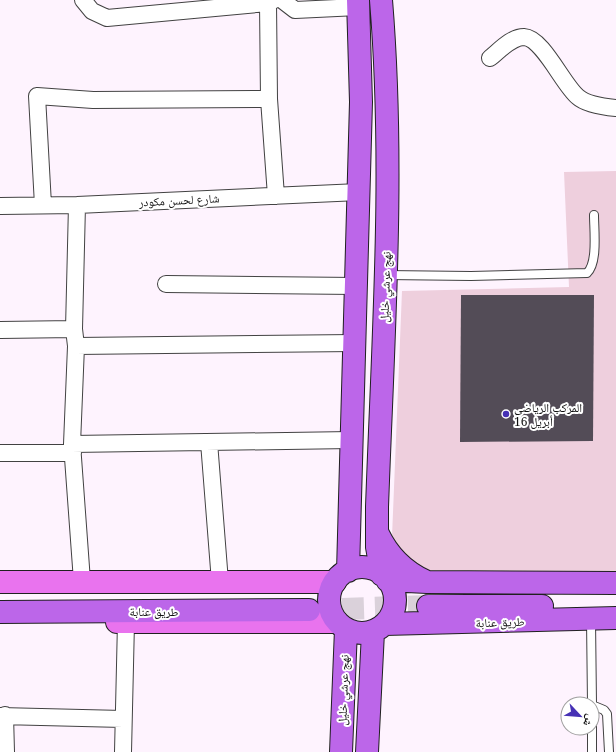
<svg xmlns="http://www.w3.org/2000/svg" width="616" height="752" viewBox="0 0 616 752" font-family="'Noto Serif','Noto Naskh Arabic',serif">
	<rect width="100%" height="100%" fill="#fef3fe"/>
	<path fill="#eecfdd" d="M 616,171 L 616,572 L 422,571 L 396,552 L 392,537 L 402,291 L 569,287 L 564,172 Z"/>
	<path fill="#534c57" d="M 461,295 L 594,295 L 593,441 L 460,442 Z"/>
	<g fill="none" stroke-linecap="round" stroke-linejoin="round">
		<path stroke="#dad1da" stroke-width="22" stroke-dasharray="22 11" stroke-linecap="butt" d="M 309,610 L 428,606"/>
		<g stroke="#424242" stroke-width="10">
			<path id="lane" d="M 386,275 L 471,276 L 587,273 C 598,263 594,230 594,215
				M 591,620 L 592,704
				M 592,705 L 604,710 L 607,714 L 609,752
				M 592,711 L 592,752"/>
		</g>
		<g stroke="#424242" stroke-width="18">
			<path id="street" d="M 83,0 L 92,11 L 107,18 L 268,3 L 274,0
				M 282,0 L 295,10 L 358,7
				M 268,3 L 269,99 L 276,196
				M 490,58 C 499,51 511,37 524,37 C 543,38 563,85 578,97 C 587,105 605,107 616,108
				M 43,205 L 37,96 L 93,100 L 269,99
				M 77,205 L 74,329 L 76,346 L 72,444 L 82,581
				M 0,206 L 77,205 L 359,192
				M 166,284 L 357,286
				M 0,330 L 74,329
				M 76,346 L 355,343
				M 209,442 L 220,582
				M 72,444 L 351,440
				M 0,453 L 73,453
				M 5,715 L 6,752
				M 0,716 L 123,719
				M 123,752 L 126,622"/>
		</g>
		<g stroke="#202020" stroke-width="24">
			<path id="primary" d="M 0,582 L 335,582
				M 117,622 L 337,622"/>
		</g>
		<g stroke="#202020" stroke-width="24">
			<path id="highway" d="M 381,0 C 395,169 383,338 377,507 L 377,547 L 382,575
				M 378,534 C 388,555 403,571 425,581
				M329 600a33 33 0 1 1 66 0a33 33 0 1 1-66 0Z
				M 348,571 L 361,102 L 358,0
				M 387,580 L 427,582 L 616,583
				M 428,606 L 542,606
				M 0,612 L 309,610
				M 385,624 L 616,618
				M 341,752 L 346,629
				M 367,752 L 373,632"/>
		</g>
		<use href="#lane" stroke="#fff" stroke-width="8"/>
		<use href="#street" stroke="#fff" stroke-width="16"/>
		<use href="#primary" stroke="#e973ee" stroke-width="22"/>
		<use href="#highway" stroke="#bc66e9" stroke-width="22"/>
	</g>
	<circle fill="#4631b5" stroke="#fff" stroke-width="1.5" cx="506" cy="414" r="4"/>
	<g text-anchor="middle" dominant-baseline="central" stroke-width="4" stroke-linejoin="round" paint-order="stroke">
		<g font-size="12" fill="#0f0f0f" stroke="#fff">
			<text transform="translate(179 200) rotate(-3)">شارع لحسن مكودر</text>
			<text transform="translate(385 287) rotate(-88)">نهج عرشي خليل</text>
			<text x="154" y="611">طريق عنابة</text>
			<text transform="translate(500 622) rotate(-2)">طريق عنابة</text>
			<text transform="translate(343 690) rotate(-88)">نهج عرشي خليل</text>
		</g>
		<g font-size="12" fill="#0f0f0f" stroke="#fff" text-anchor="start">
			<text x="514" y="407">المركب الرياضي<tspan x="514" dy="14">16 أبريل</tspan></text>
		</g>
	</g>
	<g transform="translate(580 716) rotate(116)"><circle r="19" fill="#ffffff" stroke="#9f9f9f"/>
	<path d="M0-3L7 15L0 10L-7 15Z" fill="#4631b5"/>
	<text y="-6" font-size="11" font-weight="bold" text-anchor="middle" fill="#0f0f0f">ش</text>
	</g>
</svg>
